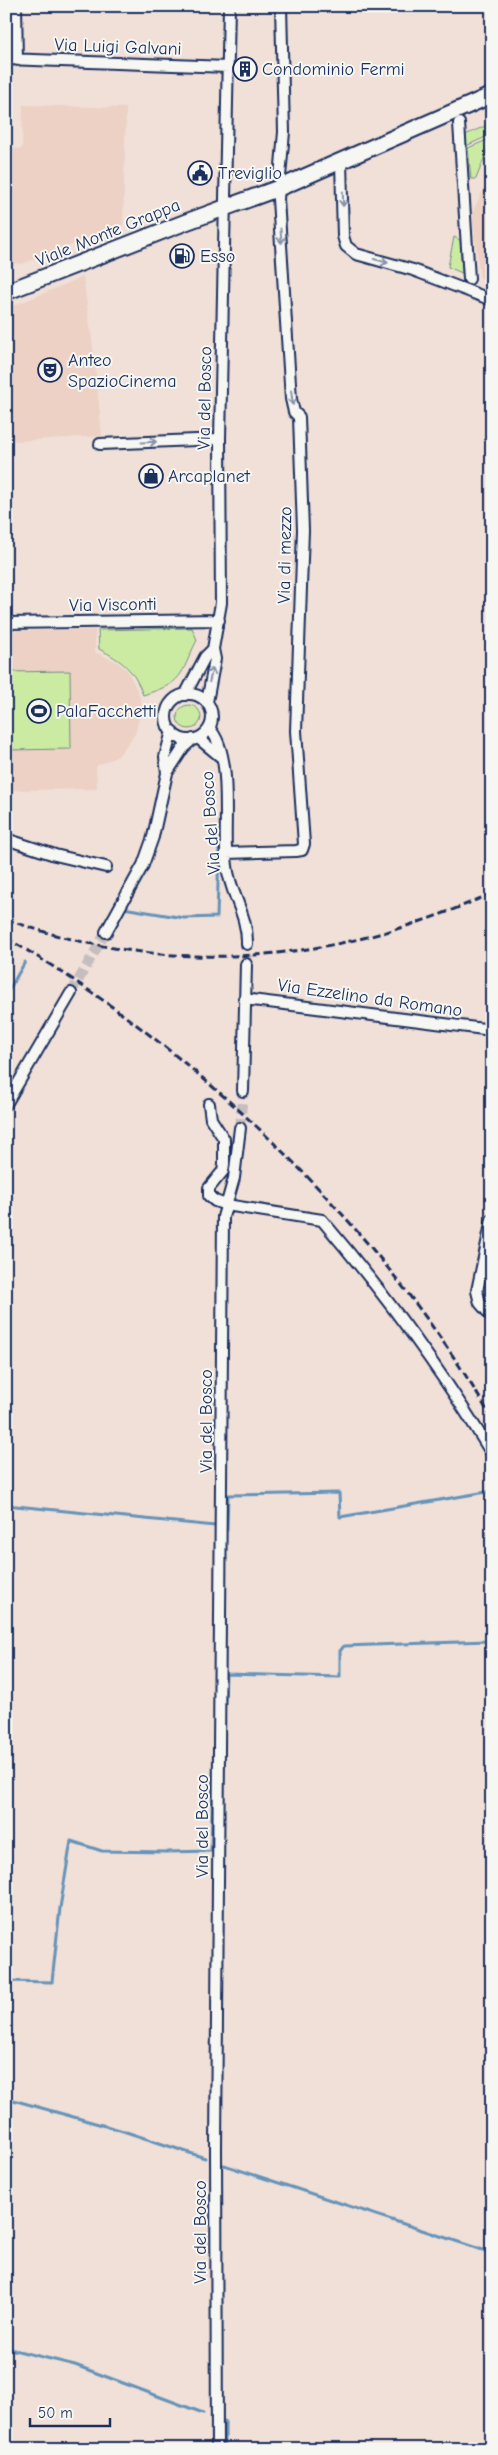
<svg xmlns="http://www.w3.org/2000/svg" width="498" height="2455" viewBox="0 0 498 2455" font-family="'Comic Neue',sans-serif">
	<rect width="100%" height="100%" fill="#f0e0d7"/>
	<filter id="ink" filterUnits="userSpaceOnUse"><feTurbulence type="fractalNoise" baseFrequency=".02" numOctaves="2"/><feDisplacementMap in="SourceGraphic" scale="10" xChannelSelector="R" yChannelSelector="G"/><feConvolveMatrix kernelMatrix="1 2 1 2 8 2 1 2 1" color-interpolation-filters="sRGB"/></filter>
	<g filter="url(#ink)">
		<path fill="#ecd1c4" d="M 23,105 L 126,108 L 123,225 L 22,264 L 10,263 L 6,270 L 6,148 L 22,149 Z
			M 492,172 L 492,282 L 480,278 L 472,213 Z
			M 83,277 L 94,355 L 102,436 L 14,441 L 6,388 L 6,309 Z
			M 95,630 L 95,652 L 117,662 L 127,670 L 138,692 L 142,706 L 135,734 L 118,756 L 96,766 L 97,789 L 6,790 L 6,631 Z"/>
		<path fill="#cbeba3" stroke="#738d80" d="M 492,123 L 492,134 L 466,146 L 465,135 Z
			M 492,138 L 476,179 L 471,179 L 468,148 Z
			M 454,237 L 460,240 L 462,273 L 448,267 Z
			M 192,628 L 197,640 C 179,676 185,682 143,695 C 134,670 123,661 99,649 L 98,630 Z
			M 70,671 L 71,749 L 6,750 L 6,672 Z
			M177 717a12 12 0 1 1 24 0a12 12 0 1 1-24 0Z"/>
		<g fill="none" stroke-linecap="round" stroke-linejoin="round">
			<path stroke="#6593ba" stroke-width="3" d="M 123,908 L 184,918 L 217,917 L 219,849
				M 6,995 L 25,962
				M 6,1505 L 215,1526
				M 227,1530 L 228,1495 L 339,1493 L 340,1517 L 492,1491
				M 492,1590 L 488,1590 L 492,1616
				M 224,1720 L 226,1674 L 340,1677 L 340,1651 L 344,1646 L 488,1641 L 492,1635
				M 6,1981 L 52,1982 L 60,1908 L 71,1841 L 102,1851 L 167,1852 L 211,1851 L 214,1746
				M 6,2098 L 120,2130 L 205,2158
				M 224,2165 L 492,2253
				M 6,2301 L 6,2307
				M 6,2348 L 75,2365 L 203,2413
				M 225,2449 L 225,2421"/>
			<path stroke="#c5bdbf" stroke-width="10" stroke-dasharray="10 5" stroke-linecap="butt" d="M 246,964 L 247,944
				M 71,993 L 106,932
				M 240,1128 L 243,1091"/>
			<g stroke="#1b2f5e" stroke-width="14">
				<path id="street" d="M 16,6 L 17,60
					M 6,59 L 228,67
					M 459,123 L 469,279
					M 341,162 L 343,236 L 346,246 L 356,254 L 413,270 L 492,300
					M 100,444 L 220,439
					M 6,623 L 219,620
					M166 717a23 23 0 1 1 46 0a23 23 0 1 1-46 0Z
					M 185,695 L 205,657 L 213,649
					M 207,702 L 215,659 L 213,649 L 221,603 L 220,439 L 229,6
					M 209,728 C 235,755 222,830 227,866 C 230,894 248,915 247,944
					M 198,738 L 221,757
					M 167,773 L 184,747 L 193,739
					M 6,839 L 55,855 L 106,867
					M 226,853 L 296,851 L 302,850 L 304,844 L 296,731 L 303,530 L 299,417 L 294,412 L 291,399 L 278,199 L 284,132 L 281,6
					M 106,932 L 143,865 L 153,837 L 167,773 L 165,757 L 172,731
					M 244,999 L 492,1030
					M 243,1091 L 246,964
					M 6,1104 L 71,993
					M 209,1104 L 211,1119 L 224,1139 L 224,1164 L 223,1171 L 209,1188 L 209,1196 L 215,1201 L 226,1205 L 322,1220 C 385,1294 442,1371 492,1454
					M 492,1219 L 477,1291 L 480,1303 L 492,1317
					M 217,2449 L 216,2149 L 223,1217 L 234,1178 L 240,1128"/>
			</g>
			<g stroke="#1b2f5e" stroke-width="19">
				<path id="secondary" d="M 6,292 L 186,222 L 279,188 L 492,95"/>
			</g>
			<use href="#street" stroke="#f6f6f2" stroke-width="10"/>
			<use href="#secondary" stroke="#f6f6f2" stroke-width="15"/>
			<path stroke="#1b2f5e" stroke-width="3" stroke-dasharray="8 4" stroke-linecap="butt" d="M 6,919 C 167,979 337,964 492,893
				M 6,938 C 194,1046 384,1230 492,1419"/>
		</g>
		<defs><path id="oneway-shaft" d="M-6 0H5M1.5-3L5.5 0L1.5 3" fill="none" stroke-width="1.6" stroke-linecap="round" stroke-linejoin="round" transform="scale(1.25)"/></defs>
		<g stroke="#8892a8">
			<use href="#oneway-shaft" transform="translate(343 199) rotate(89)"/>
			<use href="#oneway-shaft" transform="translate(281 236) rotate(86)"/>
			<use href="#oneway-shaft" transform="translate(381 261) rotate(15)"/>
			<use href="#oneway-shaft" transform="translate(292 398) rotate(83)"/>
			<use href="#oneway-shaft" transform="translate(149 442) rotate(-3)"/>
			<use href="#oneway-shaft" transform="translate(211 675) rotate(-76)"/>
		</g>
	</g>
	<defs>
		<g id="building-ring" transform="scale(1.25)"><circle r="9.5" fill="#f6f6f2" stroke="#1b2f5e" stroke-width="1.5"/><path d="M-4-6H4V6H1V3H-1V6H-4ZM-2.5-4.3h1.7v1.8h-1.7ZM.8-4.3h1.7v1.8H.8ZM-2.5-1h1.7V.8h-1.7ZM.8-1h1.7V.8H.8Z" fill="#1b2f5e"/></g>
		<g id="civic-ring" transform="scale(1.25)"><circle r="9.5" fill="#f6f6f2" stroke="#1b2f5e" stroke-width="1.5"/><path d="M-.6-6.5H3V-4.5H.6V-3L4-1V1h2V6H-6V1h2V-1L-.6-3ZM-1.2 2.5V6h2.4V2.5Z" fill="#1b2f5e"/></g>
		<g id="fuel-ring" transform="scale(1.25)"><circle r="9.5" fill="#f6f6f2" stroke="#1b2f5e" stroke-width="1.5"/><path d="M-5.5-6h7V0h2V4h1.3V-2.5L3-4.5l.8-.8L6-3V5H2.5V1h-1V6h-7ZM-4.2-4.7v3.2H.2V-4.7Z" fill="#1b2f5e"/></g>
		<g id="theatre-ring" transform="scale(1.25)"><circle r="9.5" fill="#f6f6f2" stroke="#1b2f5e" stroke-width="1.5"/><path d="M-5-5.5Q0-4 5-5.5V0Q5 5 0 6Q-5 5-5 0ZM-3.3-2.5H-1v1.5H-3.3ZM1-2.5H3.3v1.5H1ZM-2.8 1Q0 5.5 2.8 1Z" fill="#1b2f5e"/></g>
		<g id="shop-ring" transform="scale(1.25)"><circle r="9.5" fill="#f6f6f2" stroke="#1b2f5e" stroke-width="1.5"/><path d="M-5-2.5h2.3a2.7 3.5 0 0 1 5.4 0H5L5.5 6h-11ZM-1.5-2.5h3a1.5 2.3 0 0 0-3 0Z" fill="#1b2f5e"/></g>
		<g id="stadium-ring" transform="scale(1.25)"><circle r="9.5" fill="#f6f6f2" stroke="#1b2f5e" stroke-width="1.5"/><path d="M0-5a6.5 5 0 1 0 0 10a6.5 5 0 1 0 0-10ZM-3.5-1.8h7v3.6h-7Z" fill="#1b2f5e"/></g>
	</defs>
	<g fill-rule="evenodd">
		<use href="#building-ring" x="245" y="69"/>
		<use href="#civic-ring" x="200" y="173"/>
		<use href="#fuel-ring" x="182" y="256"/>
		<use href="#theatre-ring" x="50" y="370"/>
		<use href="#shop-ring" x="151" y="476"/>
		<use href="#stadium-ring" x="39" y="711"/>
	</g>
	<g text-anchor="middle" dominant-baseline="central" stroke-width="4" stroke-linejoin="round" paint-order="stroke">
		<g font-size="18" fill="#1b2f5e" stroke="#f6f6f2">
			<text transform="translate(118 47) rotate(2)">Via Luigi Galvani</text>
			<text transform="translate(108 233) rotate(-22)">Viale Monte Grappa</text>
			<text transform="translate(205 398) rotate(-89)">Via del Bosco</text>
			<text transform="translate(285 555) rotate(-89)">Via di mezzo</text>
			<text transform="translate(113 605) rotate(-1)">Via Visconti</text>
			<text transform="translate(211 823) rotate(-94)">Via del Bosco</text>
			<text transform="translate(370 998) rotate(8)">Via Ezzelino da Romano</text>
			<text transform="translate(206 1421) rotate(-90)">Via del Bosco</text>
			<text transform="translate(202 1826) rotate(-90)">Via del Bosco</text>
			<text transform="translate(200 2232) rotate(-90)">Via del Bosco</text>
		</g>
		<g font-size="18" fill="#1b2f5e" stroke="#f6f6f2" text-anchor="start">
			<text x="262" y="69">Condominio Fermi</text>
			<text x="218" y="173">Treviglio</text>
			<text x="200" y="256">Esso</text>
			<text x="68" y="360">Anteo<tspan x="68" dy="21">SpazioCinema</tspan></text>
			<text x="168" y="476">Arcaplanet</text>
			<text x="56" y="711">PalaFacchetti</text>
		</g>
	</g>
	<rect width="498" height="2455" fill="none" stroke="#f6f6f2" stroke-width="25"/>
	<rect x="12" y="12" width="473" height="2430" fill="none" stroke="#1b2f5e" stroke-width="2" filter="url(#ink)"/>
	<path d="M30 2418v8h80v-8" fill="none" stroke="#1b2f5e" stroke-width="2.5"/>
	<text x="38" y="2418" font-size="15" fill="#1b2f5e" stroke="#f6f6f2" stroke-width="4" paint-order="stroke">50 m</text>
</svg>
